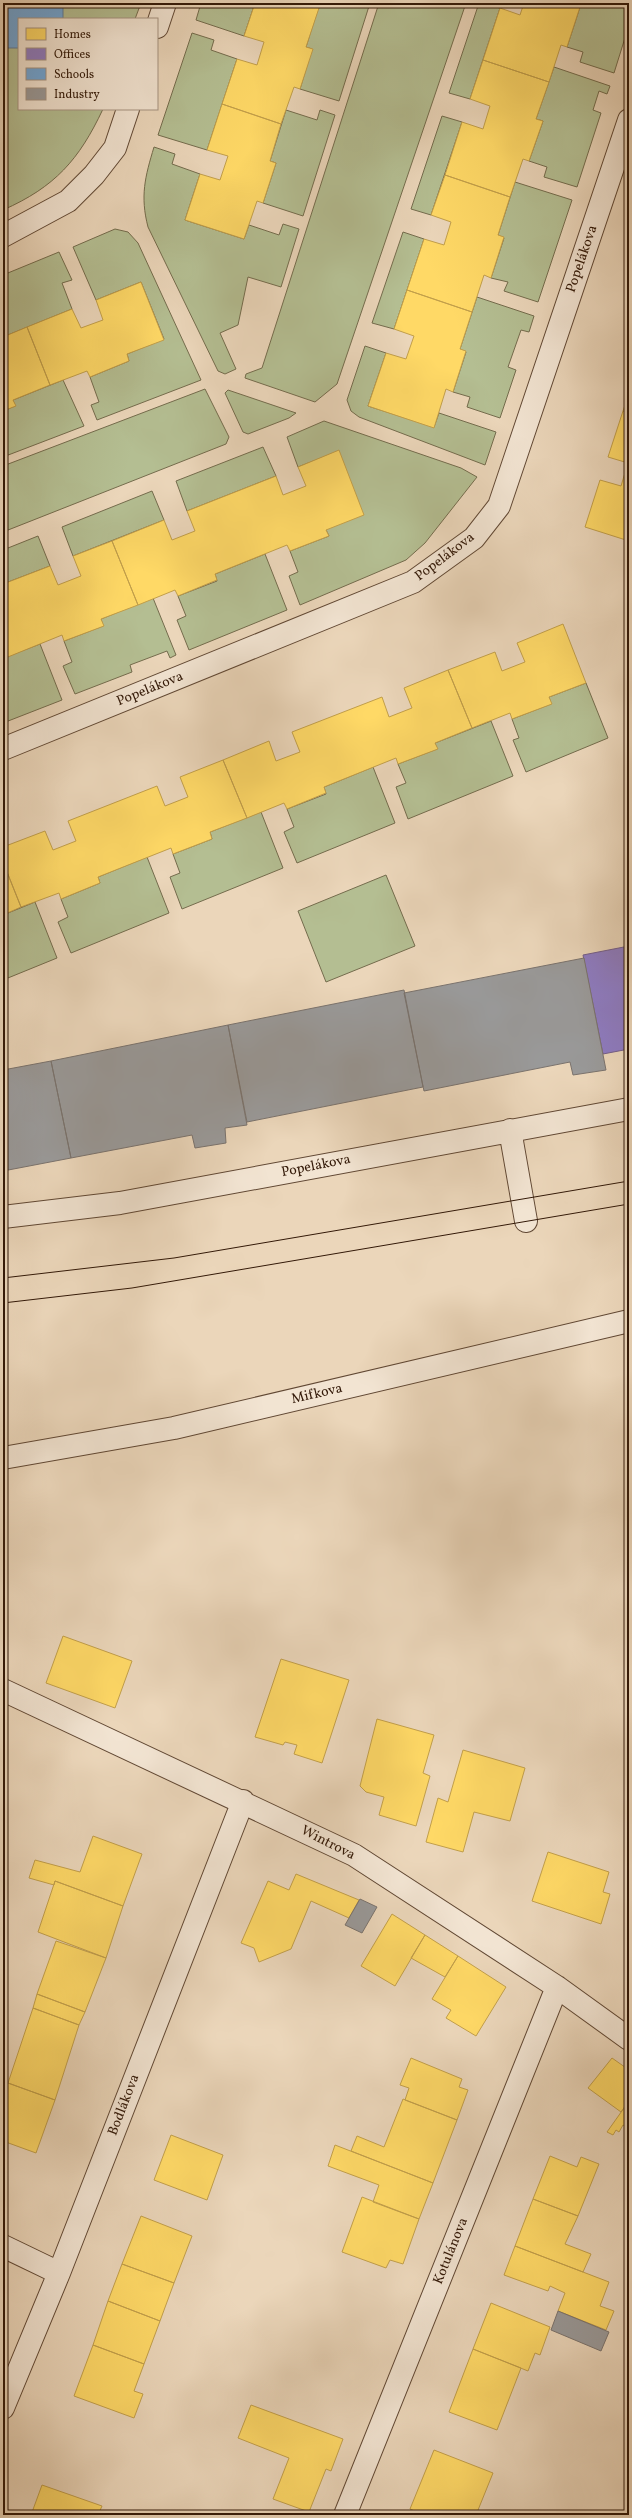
<svg xmlns="http://www.w3.org/2000/svg" width="632" height="2518" viewBox="0 0 632 2518" font-family="Vollkorn,serif">
	<rect width="100%" height="100%" fill="#ebd6ba"/>
	<filter id="stains"><feTurbulence type="fractalNoise" baseFrequency=".005" numOctaves="4"/><feColorMatrix values="0 0 0 0 .2 0 0 0 0 .09 0 0 0 0 .02 0 0 0 .5 -.17"/></filter>
	<radialGradient id="worn" r=".72"><stop offset=".6" stop-color="#630" stop-opacity="0"/><stop offset="1" stop-color="#630" stop-opacity=".3"/></radialGradient>
	<path fill="#b4be92" stroke="#746c4d" d="M 3,3 L 141,3 L 135,19 L 19,19 L 19,109 L 103,109 C 79,160 55,187 3,210 Z
		M 201,3 L 255,3 L 244,36 L 196,20 Z
		M 302,3 L 370,3 L 339,101 L 300,89 L 312,49 L 306,47 L 318,8 Z
		M 379,3 L 466,3 L 337,384 L 315,402 L 245,378 L 246,374 L 262,368 Z
		M 479,3 L 500,8 L 470,99 L 449,93 Z
		M 575,3 L 629,3 L 629,25 L 614,73 L 580,62 L 583,52 L 567,47 L 580,7 Z
		M 192,33 L 214,40 L 211,50 L 237,59 L 207,150 L 158,135 Z
		M 554,67 L 610,86 L 607,94 L 599,91 L 593,110 L 601,113 L 577,187 L 544,177 L 547,167 L 529,161 L 543,121 L 536,119 Z
		M 286,110 L 317,120 L 320,110 L 335,115 L 303,216 L 263,203 L 276,163 L 270,161 Z
		M 442,116 L 462,122 L 431,215 L 411,209 Z
		M 154,147 L 175,154 L 172,164 L 200,174 L 185,220 L 244,239 L 249,225 L 279,235 L 283,224 L 299,229 L 281,287 L 248,277 L 238,325 L 220,333 L 236,369 L 225,374 L 218,371 L 148,227 C 140,196 145,177 154,147 Z
		M 515,182 L 572,200 L 538,302 L 504,291 L 508,282 L 491,278 L 504,238 L 498,235 Z
		M 115,229 L 128,232 L 138,243 L 201,380 L 97,420 L 91,405 L 99,402 L 90,377 L 129,361 L 127,354 L 164,339 L 141,282 L 96,300 L 73,247 Z
		M 403,232 L 424,239 L 394,329 L 372,323 Z
		M 59,252 L 72,280 L 62,283 L 72,309 L 3,337 L 3,275 Z
		M 477,297 L 534,316 L 529,332 L 521,330 L 508,367 L 516,370 L 500,418 L 467,407 L 470,397 L 453,392 L 466,352 L 460,349 Z
		M 365,346 L 386,353 L 368,406 L 434,427 L 439,413 L 496,432 L 485,465 L 359,417 L 351,411 L 347,400 Z
		M 63,380 L 84,426 L 3,457 L 3,411 L 15,406 L 13,400 Z
		M 205,389 L 229,437 L 226,444 L 3,532 L 3,466 Z
		M 228,390 L 296,413 L 289,418 L 248,434 L 243,432 L 225,393 Z
		M 324,421 L 461,468 L 477,477 L 425,543 L 406,560 L 300,605 L 289,576 L 298,572 L 290,551 L 329,536 L 326,530 L 339,451 L 298,467 L 287,437 Z
		M 263,447 L 276,476 L 187,511 L 176,481 Z
		M 152,491 L 164,520 L 73,556 L 62,527 Z
		M 38,536 L 50,566 L 3,584 L 3,550 Z
		M 265,554 L 287,610 L 189,650 L 177,620 L 186,616 L 178,596 L 217,581 L 215,574 Z
		M 153,598 L 176,655 L 170,658 L 167,651 L 130,665 L 132,672 L 75,694 L 63,666 L 72,662 L 64,641 L 103,626 L 101,619 Z
		M 40,644 L 62,700 L 3,723 L 3,658 Z
		M 586,683 L 608,738 L 526,772 L 513,740 L 519,738 L 512,719 L 551,704 L 549,697 Z
		M 491,721 L 513,776 L 408,819 L 396,787 L 406,783 L 398,764 L 437,749 L 435,743 Z
		M 373,767 L 395,823 L 297,863 L 284,832 L 294,827 L 287,809 L 326,794 L 324,787 Z
		M 261,812 L 283,868 L 182,909 L 170,877 L 180,873 L 173,854 L 212,839 L 210,832 Z
		M 147,857 L 169,913 L 71,953 L 58,922 L 68,917 L 61,899 L 100,883 L 98,877 Z
		M 386,875 L 415,946 L 326,982 L 298,911 Z
		M 35,902 L 57,958 L 3,980 L 3,915 Z"/>
	<path fill="#ffd966" stroke="#c29f4a" d="M 255,3 L 302,3 L 319,8 L 306,47 L 313,49 L 300,89 L 294,87 L 281,124 L 222,104 L 237,59 L 257,65 L 264,42 L 244,36 Z
		M 524,3 L 575,3 L 580,7 L 567,47 L 561,45 L 549,82 L 483,60 L 500,8 L 520,15 Z
		M 483,60 L 549,82 L 536,119 L 543,121 L 529,161 L 523,159 L 510,197 L 445,175 L 462,122 L 483,129 L 490,106 L 470,99 Z
		M 222,104 L 281,124 L 270,161 L 276,163 L 263,203 L 257,201 L 244,239 L 185,220 L 200,174 L 220,180 L 228,156 L 207,150 Z
		M 445,175 L 510,197 L 498,235 L 504,237 L 491,278 L 484,275 L 472,312 L 407,290 L 424,239 L 444,245 L 451,222 L 431,215 Z
		M 141,282 L 164,340 L 127,354 L 129,361 L 90,377 L 87,371 L 50,385 L 27,327 L 72,309 L 81,328 L 103,320 L 96,300 Z
		M 407,290 L 472,312 L 460,349 L 466,351 L 453,392 L 446,389 L 434,428 L 368,406 L 386,353 L 406,359 L 414,336 L 394,329 Z
		M 27,327 L 50,385 L 13,400 L 16,406 L 3,411 L 3,337 Z
		M 629,393 L 629,413 L 623,411 Z
		M 623,411 L 629,413 L 629,541 L 585,527 L 600,480 L 621,486 L 628,463 L 608,457 Z
		M 339,450 L 364,515 L 326,530 L 329,536 L 290,551 L 287,545 L 215,574 L 217,580 L 178,596 L 175,590 L 138,605 L 112,541 L 164,520 L 172,540 L 195,531 L 187,511 L 276,476 L 283,495 L 306,486 L 298,467 Z
		M 112,541 L 138,605 L 101,619 L 104,626 L 64,641 L 62,635 L 3,659 L 3,584 L 50,566 L 58,585 L 81,576 L 73,556 Z
		M 563,624 L 586,683 L 549,697 L 552,704 L 512,719 L 510,713 L 472,728 L 448,670 L 495,652 L 502,671 L 525,662 L 517,643 Z
		M 448,670 L 472,728 L 435,743 L 438,749 L 398,764 L 396,758 L 324,787 L 326,793 L 287,809 L 284,803 L 247,818 L 223,760 L 269,741 L 276,761 L 300,752 L 292,732 L 382,697 L 389,717 L 412,708 L 404,688 Z
		M 223,760 L 247,818 L 210,832 L 212,839 L 173,854 L 171,848 L 98,877 L 100,883 L 61,899 L 59,893 L 21,907 L 3,862 L 3,847 L 45,831 L 53,850 L 76,841 L 68,821 L 157,786 L 165,806 L 188,797 L 180,777 Z
		M 3,862 L 21,907 L 3,915 Z
		M 63,1636 L 132,1661 L 115,1708 L 46,1683 Z
		M 281,1659 L 349,1680 L 322,1763 L 294,1754 L 297,1745 L 285,1742 L 283,1745 L 255,1737 Z
		M 377,1719 L 434,1735 L 423,1773 L 430,1776 L 416,1826 L 379,1815 L 384,1797 L 366,1792 L 360,1786 Z
		M 463,1750 L 525,1768 L 510,1821 L 474,1812 L 463,1852 L 426,1842 L 438,1798 L 448,1802 Z
		M 93,1836 L 142,1854 L 123,1906 L 55,1881 L 54,1885 L 29,1878 L 35,1860 L 80,1872 Z
		M 548,1852 L 609,1872 L 603,1892 L 610,1894 L 601,1924 L 532,1901 Z
		M 296,1874 L 359,1900 L 349,1918 L 311,1901 L 291,1949 L 259,1962 L 254,1948 L 241,1943 L 268,1881 L 289,1890 Z
		M 55,1881 L 123,1906 L 106,1958 L 38,1932 Z
		M 392,1914 L 425,1935 L 395,1986 L 361,1966 Z
		M 425,1935 L 458,1956 L 445,1977 L 411,1958 Z
		M 56,1941 L 106,1958 L 85,2012 L 37,1994 Z
		M 458,1956 L 506,1987 L 476,2036 L 446,2018 L 451,2010 L 432,1999 Z
		M 37,1994 L 85,2012 L 79,2025 L 33,2008 Z
		M 33,2008 L 79,2025 L 55,2100 L 8,2083 Z
		M 411,2058 L 462,2079 L 459,2087 L 468,2090 L 457,2120 L 405,2100 L 409,2088 L 400,2085 Z
		M 612,2058 L 629,2070 L 629,2101 L 621,2112 L 588,2088 Z
		M 8,2083 L 55,2100 L 36,2153 L 3,2141 L 3,2096 Z
		M 403,2099 L 457,2120 L 433,2183 L 351,2151 L 357,2136 L 384,2147 Z
		M 629,2101 L 629,2129 L 623,2125 L 619,2132 L 616,2130 L 613,2135 L 607,2132 Z
		M 171,2135 L 223,2155 L 207,2200 L 154,2180 Z
		M 335,2145 L 433,2183 L 419,2219 L 373,2202 L 379,2185 L 328,2166 Z
		M 550,2156 L 577,2167 L 581,2157 L 599,2164 L 578,2216 L 533,2199 Z
		M 362,2197 L 419,2219 L 403,2264 L 390,2260 L 386,2268 L 342,2252 Z
		M 533,2199 L 578,2216 L 565,2244 L 591,2254 L 583,2272 L 515,2246 Z
		M 141,2216 L 192,2236 L 174,2283 L 122,2264 Z
		M 515,2246 L 609,2282 L 600,2306 L 614,2311 L 606,2330 L 558,2311 L 565,2293 L 550,2286 L 548,2291 L 504,2275 Z
		M 122,2264 L 174,2283 L 160,2321 L 108,2301 Z
		M 108,2301 L 160,2321 L 144,2364 L 93,2345 Z
		M 491,2303 L 550,2327 L 540,2355 L 535,2353 L 528,2371 L 473,2349 Z
		M 93,2345 L 144,2364 L 134,2391 L 143,2394 L 134,2418 L 74,2396 Z
		M 473,2349 L 521,2368 L 497,2430 L 449,2412 Z
		M 251,2405 L 343,2439 L 331,2471 L 326,2469 L 309,2512 L 273,2499 L 289,2458 L 238,2438 Z
		M 434,2450 L 493,2473 L 476,2515 L 424,2515 L 410,2509 Z
		M 42,2485 L 102,2506 L 98,2515 L 31,2515 Z"/>
	<path fill="#8e7cc3" stroke="#735e8b" d="M 629,946 L 629,1049 L 603,1054 L 583,955 Z"/>
	<path fill="#6fa8dc" stroke="#5d7d9c" d="M 3,3 L 63,3 L 63,19 L 19,19 L 19,48 L 3,48 Z"/>
	<path fill="#999" stroke="#7a736e" d="M 584,958 L 606,1070 L 573,1075 L 570,1062 L 424,1091 L 404,993 Z
		M 404,990 L 423,1087 L 247,1122 L 228,1025 Z
		M 228,1025 L 247,1125 L 225,1128 L 226,1143 L 195,1148 L 192,1135 L 71,1158 L 51,1061 Z
		M 51,1061 L 71,1158 L 3,1171 L 3,1070 Z
		M 360,1899 L 377,1907 L 362,1933 L 345,1925 Z
		M 558,2311 L 609,2332 L 601,2351 L 551,2330 Z"/>
	<g fill="none" stroke-linecap="round" stroke-linejoin="round">
		<g stroke="#614834" stroke-width="24">
			<path id="minor" d="M 157,27 L 165,3
				M 3,236 L 68,201 L 94,175 L 115,148 L 128,109
				M 3,749 L 413,582 L 474,538 L 499,506 L 629,120
				M 510,1130 L 526,1221
				M 3,1217 L 120,1203 L 629,1109
				M 3,1458 L 174,1428 L 629,1321
				M 3,1690 L 354,1855 L 557,1987 L 629,2039
				M 3,2246 L 59,2273
				M 3,2408 L 59,2273 L 243,1801
				M 345,2515 L 557,1987"/>
		</g>
		<use href="#minor" stroke="#f2e4d2" stroke-width="22"/>
		<path stroke="#331908" stroke-width="1" d="M 3,1278 L 174,1258 L 629,1181
			M 3,1303 L 132,1288 L 629,1204"/>
	</g>
	<g text-anchor="middle" dominant-baseline="central" stroke-width="4" stroke-linejoin="round" paint-order="stroke">
		<g font-size="14" fill="#331908" stroke="#f2e4d2">
			<text transform="translate(582 259) rotate(-71)">Popelákova</text>
			<text transform="translate(445 557) rotate(-37)">Popelákova</text>
			<text transform="translate(150 689) rotate(-22)">Popelákova</text>
			<text transform="translate(316 1166) rotate(-11)">Popelákova</text>
			<text transform="translate(317 1394) rotate(-13)">Mifkova</text>
			<text transform="translate(328 1843) rotate(27)">Wintrova</text>
			<text transform="translate(124 2105) rotate(-69)">Bodlákova</text>
			<text transform="translate(451 2251) rotate(-68)">Kotulánova</text>
		</g>
	</g>
	<rect width="632" height="2518" fill="none" stroke="#ebd6ba" stroke-width="16"/>
	<rect x="4" y="4" width="624" height="2510" fill="none" stroke="#331908" stroke-width="2"/>
	<rect x="8" y="8" width="616" height="2502" fill="none" stroke="#331908"/>
	<rect x="18" y="18" width="140" height="92" fill="#f2e4d2" stroke="#a69381"/>
	<rect x="26" y="28" width="20" height="12" fill="#ffd966" stroke="#a69381"/>
	<text x="54" y="38" font-size="12" fill="#331908">Homes</text>
	<rect x="26" y="48" width="20" height="12" fill="#8e7cc3" stroke="#a69381"/>
	<text x="54" y="58" font-size="12" fill="#331908">Offices</text>
	<rect x="26" y="68" width="20" height="12" fill="#6fa8dc" stroke="#a69381"/>
	<text x="54" y="78" font-size="12" fill="#331908">Schools</text>
	<rect x="26" y="88" width="20" height="12" fill="#999999" stroke="#a69381"/>
	<text x="54" y="98" font-size="12" fill="#331908">Industry</text>
	<rect width="100%" height="100%" filter="url(#stains)"/>
	<rect width="100%" height="100%" fill="url(#worn)"/>
</svg>
